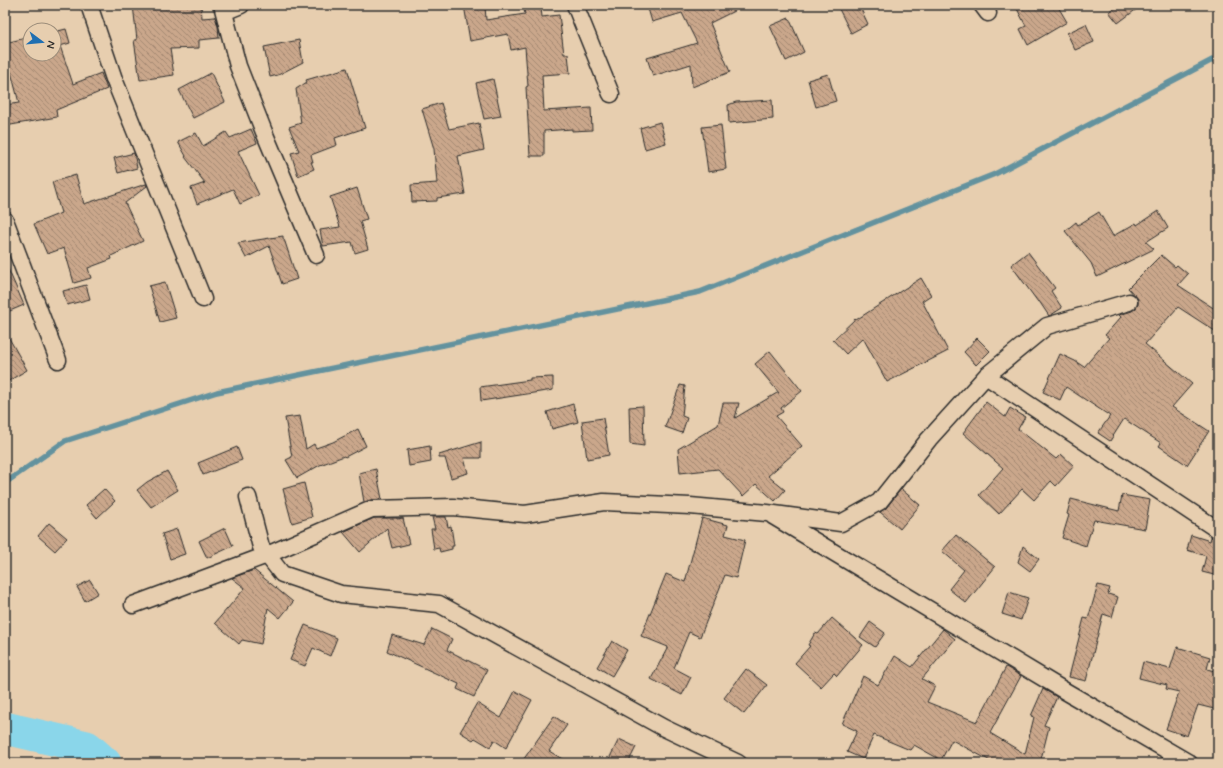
<svg xmlns="http://www.w3.org/2000/svg" width="1223" height="768" viewBox="0 0 1223 768" font-family="Mynerve,sans-serif">
	<defs>
		<pattern id="building-back-hatch" width="6" height="6" patternUnits="userSpaceOnUse"><rect width="6" height="6" fill="#caa78b"/><path d="M-1 5l2 2M0 0l6 6M5-1l2 2" fill="none" stroke="#a48872"/></pattern>
	</defs>
	<rect width="100%" height="100%" fill="#e7ceaf"/>
	<filter id="ink" filterUnits="userSpaceOnUse"><feTurbulence type="fractalNoise" baseFrequency=".025" numOctaves="2"/><feDisplacementMap in="SourceGraphic" scale="8" xChannelSelector="R" yChannelSelector="G"/><feConvolveMatrix kernelMatrix="1 2 1 2 8 2 1 2 1" color-interpolation-filters="sRGB"/></filter>
	<g filter="url(#ink)">
		<g fill="none" stroke-linecap="round" stroke-linejoin="round">
			<path stroke="#64929e" stroke-width="5.5" d="M 5,483 L 65,441 L 217,392 L 700,292 L 995,174 L 1218,57"/>
			<path stroke="#8ad6ea" stroke-width="33" d="M 5,728 L 87,747 L 105,763"/>
		</g>
		<path fill="url(#building-back-hatch)" stroke="#2b2b2b" d="M 133,5 L 201,5 L 202,18 L 215,17 L 218,26 L 219,38 L 199,40 L 199,48 L 170,49 L 174,75 L 140,80 L 134,40 L 137,40 Z
			M 464,5 L 485,5 L 486,20 L 525,14 L 524,10 L 541,8 L 542,17 L 559,15 L 564,54 L 568,54 L 570,73 L 542,75 L 544,111 L 591,108 L 592,130 L 572,131 L 572,129 L 544,131 L 544,156 L 530,156 L 526,87 L 528,86 L 525,47 L 511,50 L 508,34 L 470,41 Z
			M 647,5 L 746,5 L 710,23 L 730,72 L 692,87 L 691,64 L 653,76 L 647,58 L 697,43 L 682,13 L 652,22 Z
			M 837,5 L 859,5 L 868,24 L 851,33 Z
			M 1015,5 L 1057,5 L 1067,22 L 1028,45 L 1020,29 L 1026,26 Z
			M 1118,5 L 1142,5 L 1118,23 L 1109,12 Z
			M 789,18 L 804,52 L 786,61 L 770,26 Z
			M 1086,24 L 1094,42 L 1075,50 L 1067,33 Z
			M 66,29 L 70,43 L 60,46 L 73,84 L 101,73 L 107,89 L 56,110 L 57,117 L 5,126 L 5,105 L 19,103 L 10,68 L 5,69 L 5,43 L 30,37 L 30,54 L 54,54 L 54,32 Z
			M 299,40 L 303,62 L 278,75 L 270,77 L 264,47 Z
			M 347,68 L 365,128 L 335,138 L 337,145 L 311,155 L 313,162 L 311,162 L 314,169 L 298,176 L 291,153 L 299,151 L 289,127 L 301,123 L 296,89 L 307,82 L 306,80 Z
			M 211,73 L 225,102 L 193,118 L 179,90 Z
			M 828,74 L 836,101 L 816,107 L 808,80 Z
			M 493,79 L 501,116 L 484,119 L 476,83 Z
			M 772,100 L 773,119 L 729,123 L 728,105 L 736,102 Z
			M 441,103 L 449,129 L 479,123 L 484,150 L 458,156 L 465,194 L 437,198 L 437,201 L 412,202 L 411,185 L 437,183 L 434,149 L 422,109 Z
			M 660,122 L 666,143 L 645,149 L 640,128 Z
			M 721,125 L 726,169 L 708,172 L 702,127 Z
			M 251,129 L 257,143 L 238,151 L 259,195 L 240,204 L 233,189 L 197,204 L 191,188 L 205,183 L 185,157 L 186,156 L 178,142 L 196,133 L 203,146 L 226,132 L 230,138 Z
			M 134,153 L 137,168 L 118,173 L 114,158 Z
			M 76,175 L 84,204 L 146,184 L 147,186 L 125,203 L 143,241 L 111,256 L 112,259 L 88,268 L 91,278 L 74,283 L 64,248 L 47,254 L 34,224 L 61,213 L 52,182 Z
			M 357,188 L 367,219 L 360,221 L 368,249 L 355,253 L 352,242 L 323,246 L 320,230 L 340,227 L 330,197 Z
			M 1158,211 L 1168,228 L 1146,242 L 1154,249 L 1097,277 L 1091,263 L 1065,231 L 1076,222 L 1078,225 L 1099,212 L 1113,236 L 1136,223 L 1137,225 Z
			M 283,236 L 283,238 L 285,242 L 297,279 L 282,284 L 269,246 L 246,258 L 238,243 Z
			M 1028,252 L 1055,288 L 1051,291 L 1062,308 L 1051,315 L 1049,316 L 1039,301 L 1038,302 L 1011,265 Z
			M 1161,255 L 1175,267 L 1177,265 L 1188,274 L 1178,285 L 1218,311 L 1218,333 L 1178,307 L 1145,344 L 1192,384 L 1172,407 L 1209,431 L 1187,465 L 1159,446 L 1161,443 L 1124,419 L 1110,441 L 1098,433 L 1110,416 L 1066,387 L 1060,400 L 1043,392 L 1060,354 L 1075,361 L 1084,367 L 1109,338 L 1105,335 L 1121,317 L 1119,315 L 1132,311 L 1136,308 L 1138,304 L 1138,299 L 1128,288 Z
			M 5,262 L 24,305 L 5,313 Z
			M 921,278 L 931,295 L 922,301 L 948,351 L 887,382 L 863,338 L 846,354 L 833,340 L 855,319 L 856,320 Z
			M 165,282 L 176,318 L 160,322 L 149,286 Z
			M 86,285 L 90,299 L 67,305 L 63,291 Z
			M 5,331 L 27,370 L 5,383 Z
			M 977,338 L 990,351 L 976,365 L 964,352 Z
			M 770,351 L 802,391 L 781,408 L 783,412 L 776,416 L 802,446 L 768,476 L 785,490 L 775,501 L 756,484 L 743,496 L 718,469 L 680,473 L 678,449 L 718,425 L 723,403 L 739,403 L 735,418 L 777,393 L 779,393 L 755,364 Z
			M 553,377 L 553,390 L 481,401 L 480,387 L 530,380 L 530,378 Z
			M 680,385 L 685,386 L 682,416 L 687,418 L 682,433 L 665,427 Z
			M 986,402 L 1005,417 L 1010,408 L 1025,417 L 1018,429 L 1056,459 L 1061,454 L 1074,466 L 1056,486 L 1051,481 L 1034,500 L 1022,489 L 999,514 L 979,495 L 1003,468 L 963,433 Z
			M 573,404 L 578,422 L 552,429 L 547,412 Z
			M 643,406 L 644,446 L 630,444 L 629,407 Z
			M 300,416 L 306,449 L 314,444 L 316,448 L 333,442 L 358,429 L 366,446 L 345,457 L 344,456 L 320,465 L 297,478 L 286,460 L 292,457 L 285,418 Z
			M 603,418 L 609,455 L 587,459 L 582,421 Z
			M 481,442 L 481,458 L 464,458 L 468,473 L 451,478 L 445,458 L 439,458 L 439,455 Z
			M 430,446 L 431,462 L 409,466 L 407,450 Z
			M 237,447 L 242,460 L 203,475 L 198,463 Z
			M 376,469 L 382,499 L 371,500 L 364,502 L 359,473 Z
			M 167,471 L 178,490 L 151,507 L 137,490 L 147,482 Z
			M 304,483 L 312,517 L 292,523 L 283,489 Z
			M 104,489 L 115,501 L 97,518 L 86,505 Z
			M 901,489 L 920,505 L 900,529 L 880,512 L 886,508 Z
			M 1122,495 L 1150,500 L 1145,529 L 1094,520 L 1086,546 L 1062,538 L 1069,515 L 1067,514 L 1071,499 L 1119,511 Z
			M 432,517 L 446,517 L 448,527 L 451,526 L 454,546 L 452,546 L 452,549 L 440,552 L 439,548 L 434,549 L 431,529 L 435,529 Z
			M 374,518 L 397,518 L 397,519 L 403,518 L 409,544 L 392,548 L 387,528 L 360,552 L 343,532 Z
			M 702,518 L 728,525 L 725,535 L 745,540 L 736,578 L 725,575 L 700,637 L 689,632 L 674,668 L 691,677 L 682,695 L 651,679 L 668,647 L 641,636 L 666,574 L 685,582 Z
			M 49,523 L 67,538 L 55,551 L 38,536 Z
			M 225,528 L 233,546 L 207,558 L 199,541 Z
			M 177,529 L 185,554 L 170,559 L 162,534 Z
			M 956,535 L 995,567 L 966,603 L 949,589 L 964,570 L 942,551 Z
			M 1191,535 L 1210,541 L 1211,537 L 1218,539 L 1218,576 L 1202,572 L 1206,556 L 1187,550 Z
			M 1023,546 L 1039,559 L 1030,571 L 1018,562 Z
			M 254,570 L 293,602 L 280,618 L 268,608 L 261,644 L 242,640 L 239,644 L 215,623 L 245,588 L 232,578 Z
			M 90,580 L 98,593 L 85,601 L 77,587 Z
			M 1098,585 L 1110,588 L 1108,594 L 1118,597 L 1112,617 L 1103,614 L 1086,681 L 1069,677 L 1084,618 L 1088,619 Z
			M 1009,592 L 1028,598 L 1021,620 L 1002,614 Z
			M 832,618 L 863,645 L 837,676 L 834,673 L 821,687 L 795,663 L 810,646 L 808,645 L 815,633 L 818,634 Z
			M 870,622 L 885,633 L 875,647 L 860,637 Z
			M 305,625 L 337,638 L 330,656 L 313,648 L 305,666 L 290,660 Z
			M 432,629 L 452,639 L 447,650 L 487,670 L 474,697 L 457,689 L 459,684 L 387,651 L 392,635 L 424,645 Z
			M 943,629 L 955,639 L 922,679 L 935,686 L 927,702 L 977,722 L 1006,667 L 1021,676 L 990,733 L 1025,754 L 1034,717 L 1031,716 L 1043,689 L 1057,697 L 1044,725 L 1049,727 L 1040,763 L 994,763 L 952,740 L 941,760 L 914,745 L 910,750 L 874,735 L 863,759 L 847,752 L 857,731 L 842,724 L 863,676 L 878,685 L 895,656 L 912,667 Z
			M 612,641 L 627,650 L 612,676 L 597,667 Z
			M 1177,647 L 1210,657 L 1207,669 L 1218,672 L 1218,710 L 1198,705 L 1187,736 L 1166,729 L 1179,692 L 1166,689 L 1167,685 L 1139,678 L 1143,662 L 1170,669 Z
			M 746,669 L 767,685 L 744,714 L 724,698 Z
			M 515,691 L 532,700 L 506,748 L 494,740 L 490,747 L 475,738 L 473,740 L 460,732 L 477,703 L 501,718 Z
			M 554,716 L 567,725 L 549,751 L 569,763 L 521,763 Z
			M 619,739 L 636,747 L 628,763 L 607,763 Z"/>
		<g fill="none" stroke-linecap="round" stroke-linejoin="round">
			<g stroke="#2b2b2b" stroke-width="19">
				<path id="minor" d="M 89,5 L 114,79 L 203,299
					M 222,5 L 238,66 L 264,132 L 316,255
					M 575,5 L 611,94
					M 982,5 L 988,13
					M 224,12 L 241,5
					M 5,220 L 58,360
					M 986,376 L 1218,530
					M 248,497 L 261,547 L 282,574 L 341,594 L 439,604 L 664,728 L 738,763
					M 773,516 L 1065,691 L 1189,763
					M 133,605 L 267,555 L 372,509 L 453,507 L 525,514 L 604,502 L 690,506 L 767,513 L 841,523 L 879,502 L 929,439 L 986,376 L 1047,326 L 1129,302"/>
			</g>
			<use href="#minor" stroke="#e7ceaf" stroke-width="16"/>
		</g>
	</g>
	<rect width="1223" height="768" fill="none" stroke="#e7ceaf" stroke-width="20"/>
	<rect x="10" y="10" width="1203" height="748" fill="none" stroke="#2b2b2b" stroke-width="1.5" filter="url(#ink)"/>
	<g transform="translate(42 42) rotate(106)"><circle r="19" fill="#e7ceaf" stroke="#9c8d7a"/>
	<path d="M0-3L7 15L0 10L-7 15Z" fill="#1f6fb2"/>
	<text y="-6" font-size="11" font-weight="bold" text-anchor="middle" fill="#2b2b2b">N</text>
	</g>
</svg>
